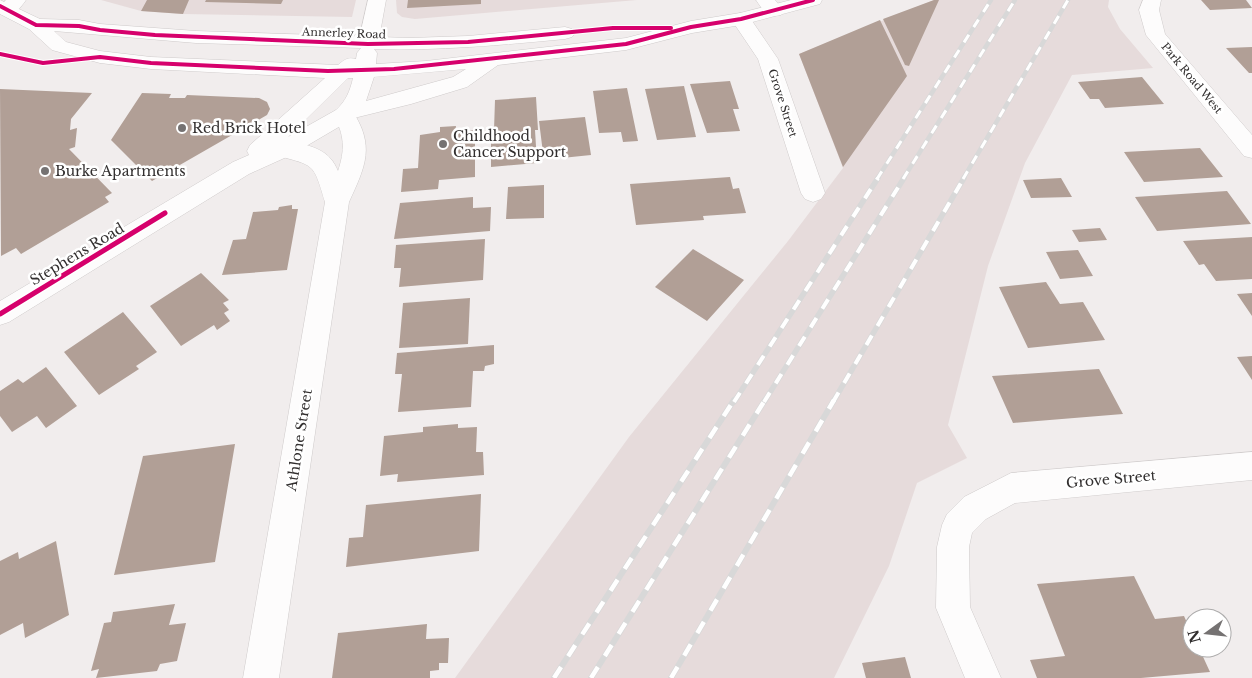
<svg xmlns="http://www.w3.org/2000/svg" width="1252" height="678" viewBox="0 0 1252 678" font-family="'Libre Baskerville',serif">
	<rect width="100%" height="100%" fill="#f1eded"/>
	<path fill="#e6dbdb" d="M 101,0 L 356,0 L 352,17 L 183,14 L 141,11 Z
		M 396,0 L 637,0 L 415,19 L 402,17 L 397,13 Z
		M 934,0 L 1109,0 L 1108,7 L 1120,29 L 1153,68 L 1072,75 L 1025,163 L 988,266 L 948,425 L 967,458 L 917,483 L 889,566 L 834,678 L 455,678 L 629,437 L 788,241 L 843,168 L 799,54 Z"/>
	<path fill="#b19f96" d="M 147,0 L 189,0 L 183,14 L 141,11 Z
		M 206,0 L 283,0 L 281,4 L 205,2 Z
		M 408,0 L 481,0 L 481,4 L 407,8 Z
		M 934,0 L 939,0 L 909,66 L 905,65 L 883,19 Z
		M 1201,0 L 1246,0 L 1252,8 L 1210,10 Z
		M 880,20 L 907,76 L 843,167 L 799,54 Z
		M 1252,47 L 1252,73 L 1249,73 L 1226,48 Z
		M 1142,77 L 1164,104 L 1105,108 L 1099,99 L 1090,99 L 1078,82 Z
		M 730,81 L 739,109 L 733,109 L 740,131 L 707,133 L 690,84 Z
		M 684,86 L 696,137 L 657,140 L 645,89 Z
		M 627,88 L 638,141 L 623,142 L 621,132 L 599,133 L 593,91 Z
		M 0,89 L 92,93 L 71,119 L 70,130 L 77,128 L 75,147 L 69,149 L 112,193 L 105,197 L 109,202 L 21,254 L 16,248 L 1,256 Z
		M 142,93 L 171,94 L 169,98 L 185,98 L 187,95 L 259,98 L 267,102 L 270,109 L 267,115 L 152,181 L 111,140 Z
		M 536,97 L 538,130 L 535,130 L 537,163 L 491,167 L 491,130 L 494,130 L 495,100 Z
		M 585,117 L 591,155 L 552,159 L 551,152 L 543,153 L 539,121 Z
		M 456,126 L 455,132 L 475,130 L 475,177 L 439,180 L 438,189 L 401,192 L 403,169 L 418,168 L 420,135 L 440,132 L 440,127 Z
		M 1200,148 L 1223,177 L 1144,182 L 1124,152 Z
		M 730,177 L 733,189 L 739,188 L 746,213 L 703,216 L 704,220 L 636,225 L 630,184 Z
		M 1061,178 L 1072,197 L 1031,198 L 1023,180 Z
		M 544,185 L 544,218 L 506,219 L 508,187 Z
		M 1227,191 L 1251,224 L 1157,231 L 1135,197 Z
		M 473,197 L 473,208 L 491,207 L 490,231 L 394,239 L 400,203 Z
		M 292,205 L 292,209 L 298,209 L 287,270 L 222,275 L 233,240 L 246,239 L 253,212 L 278,210 L 279,207 Z
		M 1100,228 L 1107,240 L 1079,242 L 1072,230 Z
		M 1252,237 L 1252,279 L 1216,281 L 1204,264 L 1199,265 L 1183,241 Z
		M 485,239 L 483,280 L 399,287 L 401,268 L 394,268 L 396,245 Z
		M 693,249 L 744,280 L 707,321 L 655,287 Z
		M 1078,250 L 1093,276 L 1060,279 L 1046,252 Z
		M 201,273 L 229,300 L 223,303 L 229,310 L 224,313 L 230,321 L 217,330 L 214,325 L 181,346 L 150,306 Z
		M 1046,282 L 1060,304 L 1083,302 L 1105,340 L 1028,348 L 999,287 Z
		M 1252,293 L 1252,316 L 1237,294 Z
		M 470,298 L 468,344 L 399,348 L 403,303 Z
		M 123,312 L 157,352 L 136,366 L 139,369 L 99,395 L 64,352 Z
		M 494,345 L 494,364 L 485,366 L 484,371 L 473,371 L 471,407 L 398,412 L 402,374 L 395,374 L 397,353 Z
		M 1252,356 L 1252,380 L 1237,357 Z
		M 46,367 L 77,406 L 46,428 L 37,416 L 12,432 L 0,416 L 0,391 L 18,379 L 23,383 Z
		M 1099,369 L 1123,414 L 1013,423 L 992,376 Z
		M 458,424 L 458,428 L 477,427 L 476,452 L 483,452 L 484,475 L 397,482 L 398,474 L 380,476 L 384,436 L 423,432 L 423,427 Z
		M 235,444 L 215,562 L 114,575 L 143,456 Z
		M 481,494 L 479,551 L 346,567 L 349,538 L 363,537 L 366,505 Z
		M 56,541 L 69,615 L 25,638 L 23,623 L 0,635 L 0,561 L 18,552 L 19,559 Z
		M 1134,576 L 1155,619 L 1184,616 L 1192,634 L 1192,648 L 1199,648 L 1210,672 L 1141,678 L 1037,678 L 1030,660 L 1065,656 L 1037,584 Z
		M 175,604 L 169,625 L 186,623 L 177,661 L 160,664 L 157,671 L 96,678 L 99,669 L 91,671 L 104,623 L 111,622 L 113,612 Z
		M 427,624 L 426,639 L 449,638 L 448,663 L 439,663 L 439,670 L 430,671 L 430,678 L 332,678 L 338,633 Z
		M 905,657 L 911,678 L 866,678 L 862,663 Z"/>
	<g fill="none" stroke-linecap="round" stroke-linejoin="round">
		<g stroke="#cfcbcb" stroke-width="1">
			<path id="street" d="M 6,0 L 26,0 C 19,10 12,18 0,14 L 0,6 Z
				M 368,0 L 386,0 L 378,44 L 375,48 L 368,50 L 361,48 L 358,44 Z
				M 756,0 L 775,0 L 784,11 L 781,15 C 767,18 763,10 756,0 Z
				M 1143,0 L 1161,0 L 1159,10 L 1165,34 L 1252,135 L 1252,158 L 1244,156 L 1146,35 L 1139,10 Z
				M 741,13 L 748,15 L 778,59 L 825,193 L 821,199 L 813,202 L 805,199 L 801,193 L 758,59 L 731,19 L 734,15 Z
				M 344,108 L 352,110 C 375,146 366,165 349,202 L 279,678 L 243,678 L 325,202 C 313,162 315,166 275,155 L 272,149 L 275,143 C 290,139 320,146 330,158 C 334,162 336,167 338,171 C 345,151 345,134 333,115 L 336,110 Z
				M 1252,452 L 1252,480 L 1015,503 L 986,519 L 972,533 L 969,547 L 970,607 L 1001,678 L 965,678 L 936,608 L 937,547 L 942,525 L 947,514 L 964,497 L 1011,473 Z"/>
		</g>
		<g stroke="#cfcbcb" stroke-width="1">
			<path id="secondary" d="M 0,0 L 40,19 L 79,20 L 100,24 L 196,31 L 410,38 L 468,36 L 565,27 L 572,29 L 575,33 L 572,37 L 565,39 C 501,45 438,51 374,49 L 377,53 L 376,64 L 426,61 L 626,38 L 691,21 L 740,13 L 791,0 L 822,0 L 820,4 L 741,25 L 692,33 L 626,50 L 498,65 L 467,87 L 411,104 L 354,118 L 291,155 L 249,174 L 9,322 L 0,325 L 0,301 L 233,162 L 249,155 L 247,151 L 250,145 L 325,78 L 151,69 L 100,63 L 52,50 L 29,29 L 0,14 ZM 54,31 L 196,43 L 361,48 L 357,53 L 356,59 C 348,57 344,60 338,65 L 151,57 L 100,51 L 66,42 ZM 466,69 L 453,77 L 366,101 L 374,77 ZM 348,78 L 353,78 C 350,91 346,101 336,110 L 288,137 Z"/>
		</g>
		<use href="#street" fill="#fdfcfc" fill-rule="evenodd"/>
		<use href="#secondary" fill="#fdfcfc" fill-rule="evenodd"/>
		<g stroke="#d8d8d8" stroke-width="4.5">
			<path id="rail-far2" d="M 877,179 L 991,0
				M 903,179 L 1015,0
				M 963,179 L 1068,0"/>
		</g>
		<g stroke="#d8d8d8" stroke-width="5.5">
			<path id="rail-far1" d="M 734,402 L 878,178
				M 764,402 L 904,178
				M 833,402 L 964,178"/>
		</g>
		<g stroke="#d8d8d8" stroke-width="6">
			<path id="rail" d="M 554,678 L 734,400
				M 591,678 L 765,400
				M 671,678 L 834,400"/>
		</g>
		<use href="#rail-far2" stroke="#fff" stroke-width="3" stroke-dasharray="9" stroke-linecap="butt"/>
		<use href="#rail-far1" stroke="#fff" stroke-width="4" stroke-dasharray="11" stroke-linecap="butt"/>
		<use href="#rail" stroke="#fff" stroke-width="4.5" stroke-dasharray="13" stroke-linecap="butt"/>
		<g stroke="#fff" stroke-width="6">
			<path id="cycleway-far1" d="M 0,6 L 36,25 L 79,26 L 100,30 L 155,35 L 368,44 L 468,42 L 613,28 L 671,28
				M 0,54 L 43,63 L 100,57 L 151,63 L 328,71 L 394,69 L 626,44 L 691,27 L 741,19 L 813,0"/>
		</g>
		<g stroke="#fff" stroke-width="8">
			<path id="cycleway" d="M 0,314 L 165,213"/>
		</g>
		<use href="#cycleway-far1" stroke="#d6006c" stroke-width="4"/>
		<use href="#cycleway" stroke="#d6006c" stroke-width="5"/>
	</g>
	<g fill="#757272" stroke="#fff" stroke-width="2">
		<circle cx="182" cy="128" r="5"/>
		<circle cx="443" cy="144" r="5"/>
		<circle cx="45" cy="171" r="5"/>
	</g>
	<g text-anchor="middle" dominant-baseline="central" stroke-width="5" stroke-linejoin="round" paint-order="stroke">
		<g font-size="11" fill="#322f2f" stroke="#fff">
			<text transform="translate(344 33) rotate(2)">Annerley Road</text>
			<text transform="translate(1192 78) rotate(50)">Park Road West</text>
			<text transform="translate(783 103) rotate(72)">Grove Street</text>
		</g>
		<g font-size="14" fill="#322f2f" stroke="#fff" text-anchor="start">
			<text x="192" y="128">Red Brick Hotel</text>
			<text x="453" y="136">Childhood<tspan x="453" dy="16">Cancer Support</tspan></text>
			<text x="55" y="171">Burke Apartments</text>
		</g>
		<g font-size="14" fill="#322f2f" stroke="#fff">
			<text transform="translate(77 254) rotate(-31)">Stephens Road</text>
			<text transform="translate(299 440) rotate(-81)">Athlone Street</text>
			<text transform="translate(1111 479) rotate(-5)">Grove Street</text>
		</g>
	</g>
	<g transform="translate(1207 633) rotate(255)"><circle r="24" fill="#ffffff" stroke="#adacac"/>
	<path d="M0-4L9 19L0 12L-9 19Z" fill="#757272"/>
	<text y="-8" font-size="14" font-weight="bold" text-anchor="middle" fill="#322f2f">N</text>
	</g>
</svg>
